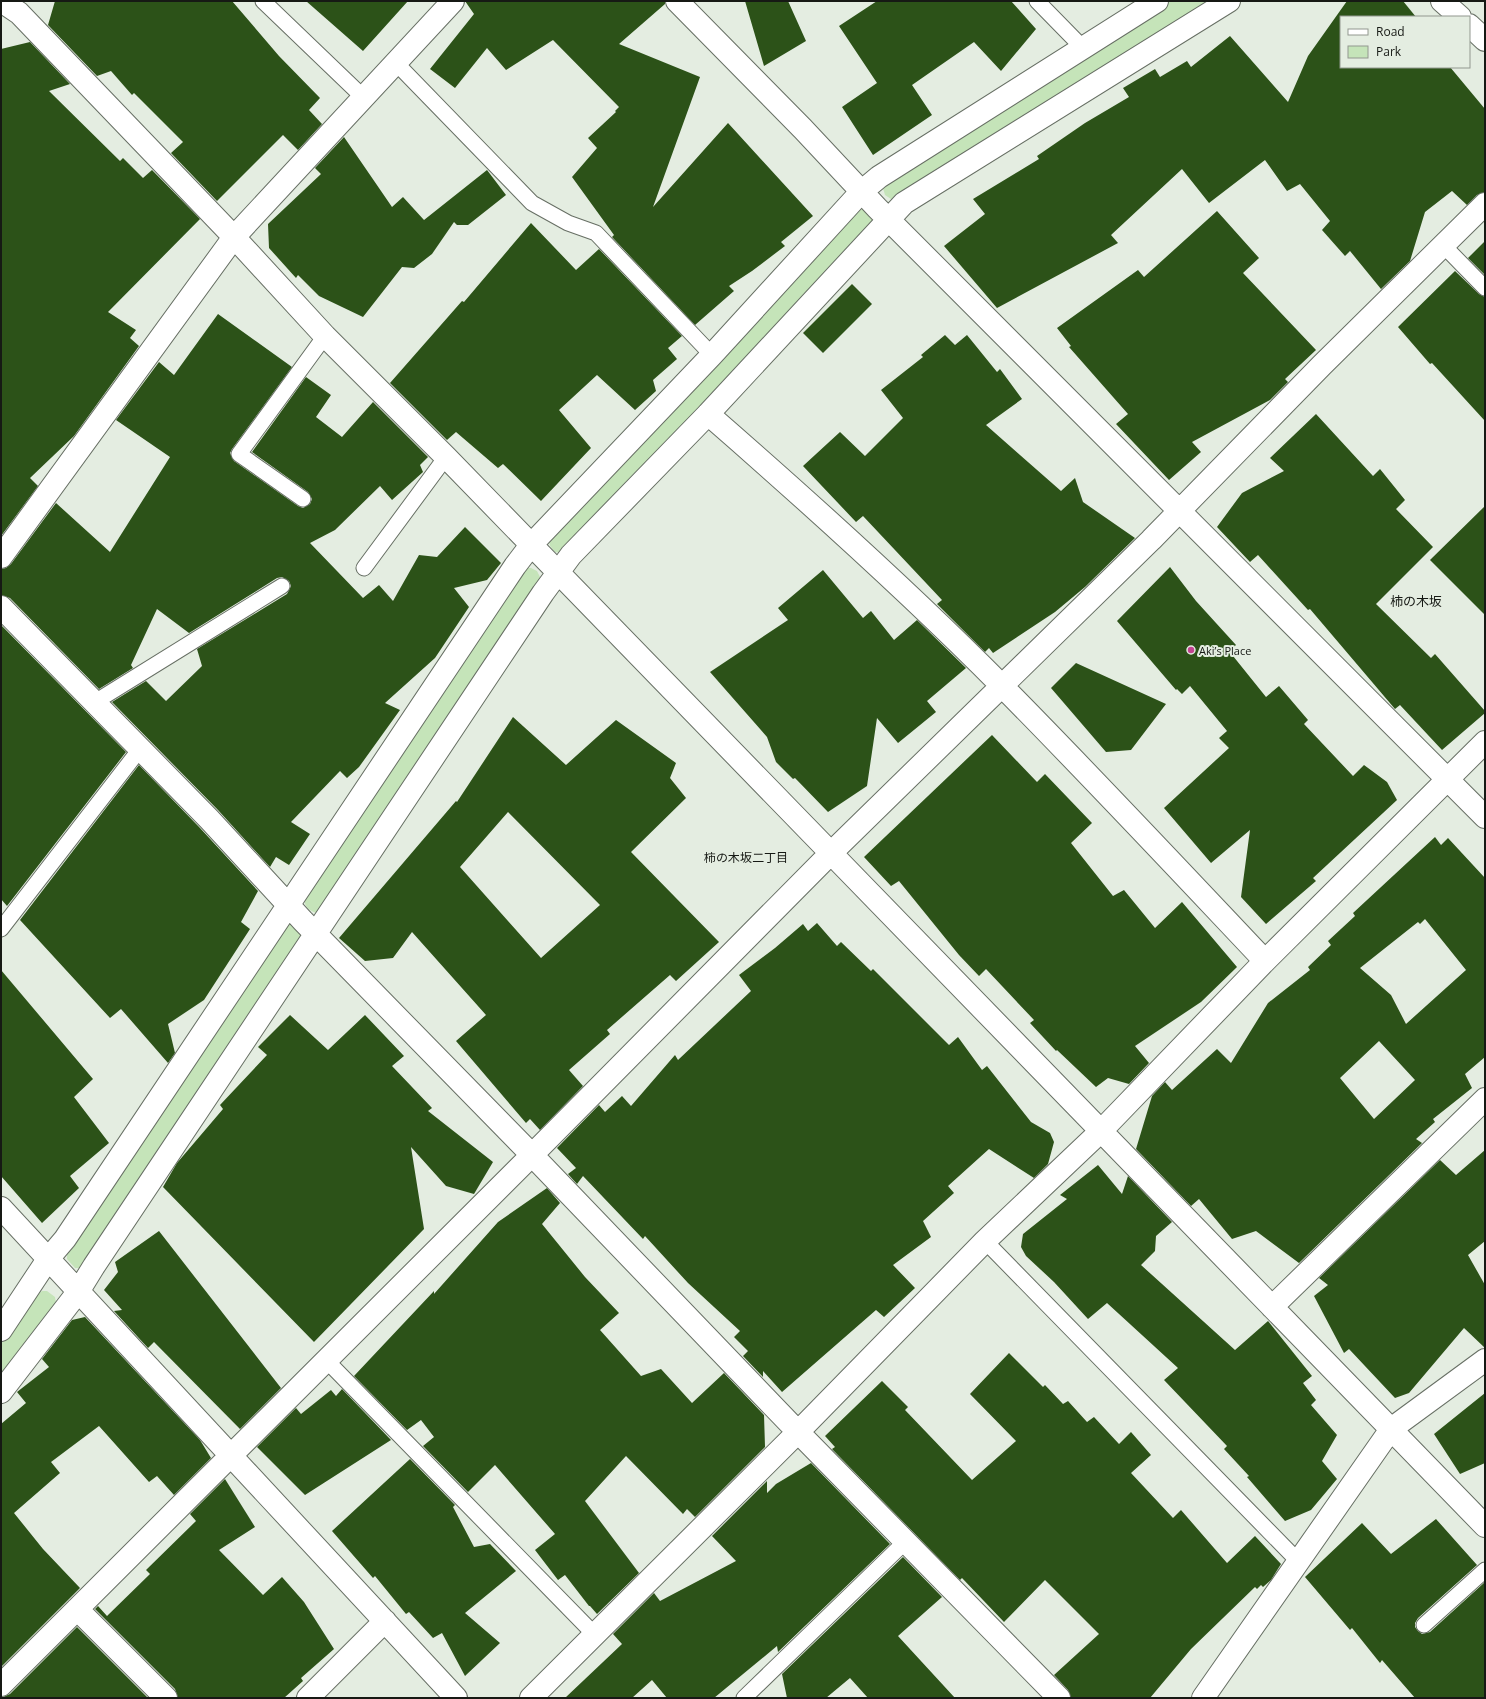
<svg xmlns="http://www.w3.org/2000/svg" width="1486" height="1699" viewBox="0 0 1486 1699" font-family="'Open Sans','Noto Sans JP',sans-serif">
	<rect width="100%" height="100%" fill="#e4ede1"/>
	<path fill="#c5e4b9" d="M 1168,1 L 1217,1 L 894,201 L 885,195 L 883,188 L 890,179 Z
		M 864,209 L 872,217 L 873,224 L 562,553 L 555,552 L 550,546 L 549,541 L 859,210 Z
		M 525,568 L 531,568 L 537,571 L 540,577 L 538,585 L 317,913 C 309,911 303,906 305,897 Z
		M 289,921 L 302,933 L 300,939 L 81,1268 L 75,1268 L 67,1259 L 67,1253 Z
		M 42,1291 L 47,1291 L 55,1297 L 56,1303 L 1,1381 L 1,1344 L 37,1295 Z"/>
	<path fill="#2c5218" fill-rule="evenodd" d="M 55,1 L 232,1 L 279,56 L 320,98 L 309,110 L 322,124 L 298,150 L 283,135 L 217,201 L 171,153 L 183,142 L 134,93 L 132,95 L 111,71 L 97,76 L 48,25 Z
		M 306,1 L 408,1 L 363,51 Z
		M 465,1 L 665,1 L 665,4 L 619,44 L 700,77 L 653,207 L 728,123 L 813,216 L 781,242 L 785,246 L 752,271 L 729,286 L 734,291 L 695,325 L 612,237 L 614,235 L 572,177 L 597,148 L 588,138 L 616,112 L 615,111 L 619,107 L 553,40 L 506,70 L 487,48 L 455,88 L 430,69 L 474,14 Z
		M 745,1 L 788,1 L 806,41 L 764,66 Z
		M 877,1 L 1011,1 L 1036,29 L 1001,71 L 974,42 L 912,85 L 932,115 L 873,155 L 842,107 L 877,83 L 839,26 Z
		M 1347,1 L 1403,1 L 1416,17 L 1341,17 L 1341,67 L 1450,67 L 1485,109 L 1485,192 L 1477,195 L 1467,205 L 1452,191 L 1425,212 L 1410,261 L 1381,289 L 1350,251 L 1345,256 L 1322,230 L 1330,221 L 1300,184 L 1287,191 L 1265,160 L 1209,203 L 1182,169 L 1111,235 L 1118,243 L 997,308 L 944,246 L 985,214 L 973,199 L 1039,159 L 1037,156 L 1085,123 L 1129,97 L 1123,88 L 1155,69 L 1160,77 L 1187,61 L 1191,67 L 1230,36 L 1288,102 L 1308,56 Z
		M 30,42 L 70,84 L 49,91 L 120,161 L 123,158 L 143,178 L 152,170 L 200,219 L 108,312 L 136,330 L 130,338 L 139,346 L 74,436 L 30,478 L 38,486 L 1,536 L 1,49 Z
		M 344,137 L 392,207 L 403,197 L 424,220 L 487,170 L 506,195 L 468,225 L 457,225 L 454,222 L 432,254 L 414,268 L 402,267 L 363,317 L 319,296 L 298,275 L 296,278 L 269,248 L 268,224 L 321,174 L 315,168 Z
		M 1217,211 L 1259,258 L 1243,273 L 1316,350 L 1285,379 L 1288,382 L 1270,400 L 1192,442 L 1201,452 L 1169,480 L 1116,424 L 1128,414 L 1069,347 L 1071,346 L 1057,328 L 1138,270 L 1144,277 Z
		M 531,223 L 576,270 L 599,249 L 682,336 L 668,348 L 677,359 L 653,380 L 656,391 L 635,410 L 597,375 L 559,410 L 591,448 L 541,501 L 503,464 L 498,468 L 456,432 L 447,440 L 390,383 L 462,301 L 464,302 Z
		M 1485,241 L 1485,275 L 1468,258 Z
		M 1455,271 L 1479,294 L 1485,297 L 1485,421 L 1432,363 L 1430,364 L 1398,327 Z
		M 852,284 L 872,304 L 823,353 L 803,333 Z
		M 218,314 L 292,367 L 232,449 L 230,453 L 234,461 L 298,506 L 303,508 L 310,504 L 312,499 L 308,492 L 252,452 L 306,377 L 331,395 L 316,417 L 342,437 L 373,402 L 428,457 L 420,465 L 423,472 L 392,500 L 380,486 L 335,530 L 310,543 L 363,598 L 379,585 L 393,601 L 419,555 L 437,557 L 465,527 L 501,563 L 487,580 L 454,588 L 469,607 L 435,658 L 385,703 L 400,710 L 359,767 L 347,778 L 340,771 L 291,822 L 310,834 L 289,865 L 276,857 L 270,867 L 218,810 L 112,702 L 146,681 L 166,701 L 202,666 L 197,649 L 287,594 L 291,586 L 289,581 L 282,577 L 277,578 L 189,633 L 157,609 L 131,665 L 133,668 L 99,689 L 10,598 L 1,595 L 1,569 L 6,568 L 11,564 L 56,503 L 110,552 L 170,457 L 116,420 L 159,362 L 174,375 Z
		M 945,335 L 955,345 L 967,335 L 997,372 L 1000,369 L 1022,399 L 986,425 L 1061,491 L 1075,478 L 1083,502 L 1135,538 L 1085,587 L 1055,612 L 993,653 L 989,648 L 985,652 L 937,604 L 942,600 L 863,516 L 856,522 L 803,466 L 840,432 L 865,456 L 903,418 L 881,390 L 923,357 L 921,355 Z
		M 1316,414 L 1373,476 L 1380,469 L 1405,500 L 1396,509 L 1433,547 L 1376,604 L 1431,658 L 1435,654 L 1485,711 L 1485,713 L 1442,750 L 1400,705 L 1395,709 L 1310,609 L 1308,610 L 1258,555 L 1250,562 L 1217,527 L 1242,493 L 1284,471 L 1270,458 Z
		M 1485,506 L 1485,615 L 1430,560 Z
		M 1170,567 L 1196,601 L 1236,645 L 1229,651 L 1266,697 L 1279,686 L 1308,720 L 1304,724 L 1353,776 L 1364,765 L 1387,782 L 1397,800 L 1313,878 L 1316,881 L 1266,924 L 1241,897 L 1250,830 L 1211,863 L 1164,808 L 1229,748 L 1219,738 L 1227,731 L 1190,686 L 1182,694 L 1177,689 L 1176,690 L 1117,621 Z
		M 823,570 L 863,618 L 871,611 L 894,640 L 917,620 L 966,668 L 927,701 L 936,712 L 898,743 L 877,718 L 867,786 L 828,812 L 795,778 L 793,779 L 776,762 L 767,737 L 710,672 L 788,620 L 778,608 Z
		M 1,625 L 126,752 L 7,906 L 1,899 Z
		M 1076,663 L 1166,704 L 1131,750 L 1106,752 L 1051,688 Z
		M 513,717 L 566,765 L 616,720 L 676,763 L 670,778 L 686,798 L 631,852 L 719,942 L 676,981 L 670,975 L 607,1030 L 610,1034 L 569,1070 L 583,1086 L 540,1130 L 530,1119 L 526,1123 L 456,1041 L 486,1015 L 412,932 L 393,958 L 365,961 L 339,938 L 456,801 L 457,802 ZM 508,812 L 600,905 L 541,958 L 460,867 Z
		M 992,735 L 1037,782 L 1045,774 L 1092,823 L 1071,843 L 1113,896 L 1124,890 L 1155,928 L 1182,902 L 1237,967 L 1201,1002 L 1135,1046 L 1149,1063 L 1129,1084 L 1108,1078 L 1096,1087 L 1057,1050 L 1056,1051 L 1030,1023 L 1034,1020 L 986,969 L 979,976 L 959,955 L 899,881 L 891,886 L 864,857 Z
		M 139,765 L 200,828 L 258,891 L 241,922 L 250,929 L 204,1000 L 168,1024 L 175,1053 L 168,1063 L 121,1009 L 110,1018 L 20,920 Z
		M 1435,837 L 1441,845 L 1448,838 L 1485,878 L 1485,1057 L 1465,1074 L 1472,1088 L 1433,1119 L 1435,1122 L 1416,1139 L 1422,1143 L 1299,1263 L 1256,1231 L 1232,1239 L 1199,1199 L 1191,1206 L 1136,1149 L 1152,1096 L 1165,1082 L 1172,1090 L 1217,1049 L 1231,1063 L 1268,1003 L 1310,970 L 1308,967 L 1331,945 L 1328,941 L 1355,916 L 1353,913 ZM 1425,919 L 1466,970 L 1406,1024 L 1391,995 L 1360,968 L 1418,922 L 1420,924 ZM 1379,1041 L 1415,1080 L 1374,1119 L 1340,1078 Z
		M 817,923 L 837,946 L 841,942 L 871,971 L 873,969 L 949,1045 L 958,1037 L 982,1070 L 987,1066 L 1031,1122 L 1050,1133 L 1054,1142 L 1048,1164 L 1034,1178 L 989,1149 L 948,1186 L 954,1193 L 923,1221 L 931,1237 L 893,1265 L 915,1288 L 884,1317 L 876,1310 L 782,1392 L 763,1371 L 763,1377 L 743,1356 L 748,1351 L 734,1337 L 740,1331 L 688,1283 L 645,1236 L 643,1239 L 583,1176 L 577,1184 L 568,1174 L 576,1168 L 557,1148 L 599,1105 L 605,1112 L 622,1096 L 631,1106 L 675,1055 L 678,1060 L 751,991 L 739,975 L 775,948 L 803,924 L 808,931 Z
		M 1,970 L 93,1079 L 74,1097 L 109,1143 L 70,1176 L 79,1188 L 42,1223 L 1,1176 Z
		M 290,1015 L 328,1050 L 365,1015 L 404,1056 L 392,1066 L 432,1108 L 428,1111 L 493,1162 L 474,1194 L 446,1186 L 411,1147 L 424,1229 L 314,1342 L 163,1187 L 177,1163 L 223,1109 L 220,1105 L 267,1055 L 258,1047 Z
		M 1485,1150 L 1485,1241 L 1468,1255 L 1485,1285 L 1485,1348 L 1464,1328 L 1409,1393 L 1395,1398 L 1349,1349 L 1344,1353 L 1314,1296 L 1328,1285 L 1319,1278 L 1440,1160 L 1456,1175 Z
		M 1098,1165 L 1122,1194 L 1128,1176 L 1172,1222 L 1156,1236 L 1155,1251 L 1141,1265 L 1235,1350 L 1268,1321 L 1312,1376 L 1303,1383 L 1316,1400 L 1311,1405 L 1337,1435 L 1322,1461 L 1337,1479 L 1311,1510 L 1285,1521 L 1247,1477 L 1249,1476 L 1224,1449 L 1227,1446 L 1164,1380 L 1178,1368 L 1107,1303 L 1088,1319 L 1054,1282 L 1026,1256 L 1021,1247 L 1023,1234 L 1067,1199 L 1060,1195 Z
		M 547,1188 L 560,1203 L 542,1224 L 585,1277 L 619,1313 L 600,1330 L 641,1376 L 661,1369 L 692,1403 L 724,1373 L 764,1415 L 765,1447 L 695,1517 L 687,1509 L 683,1514 L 626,1456 L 585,1501 L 639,1573 L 597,1614 L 590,1606 L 589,1606 L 565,1575 L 558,1580 L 535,1550 L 555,1534 L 495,1465 L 468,1492 L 423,1446 L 434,1437 L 421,1420 L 407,1430 L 354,1376 L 434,1291 L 434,1294 L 498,1222 Z
		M 159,1231 L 281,1388 L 240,1429 L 154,1342 L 148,1348 L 114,1311 L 122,1310 L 104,1290 L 118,1272 L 115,1262 Z
		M 85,1317 L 200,1440 L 211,1458 L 174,1495 L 157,1476 L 149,1482 L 99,1426 L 51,1462 L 60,1473 L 14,1513 L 43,1549 L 80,1588 L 1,1667 L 1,1424 L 26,1403 L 17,1392 L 49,1367 L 42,1359 L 72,1320 Z
		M 1009,1353 L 1043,1387 L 1045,1385 L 1063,1404 L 1068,1401 L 1087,1422 L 1094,1417 L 1119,1444 L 1131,1432 L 1151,1455 L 1131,1473 L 1173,1518 L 1181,1510 L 1227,1563 L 1255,1536 L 1281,1564 L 1271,1580 L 1263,1587 L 1261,1585 L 1257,1589 L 1255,1587 L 1191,1649 L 1150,1698 L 1071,1698 L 1068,1690 L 1054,1675 L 1099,1634 L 1045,1580 L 1004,1622 L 962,1578 L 960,1580 L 832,1449 L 835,1447 L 825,1436 L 882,1381 L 908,1407 L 905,1410 L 972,1480 L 1016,1441 L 970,1394 Z
		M 342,1389 L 391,1440 L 305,1495 L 257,1447 L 296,1408 L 301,1414 L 331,1390 L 336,1396 Z
		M 1485,1393 L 1485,1463 L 1460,1474 L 1434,1434 Z
		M 410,1459 L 455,1505 L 453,1507 L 474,1547 L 490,1544 L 516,1571 L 465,1613 L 500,1643 L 465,1676 L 442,1633 L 433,1638 L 409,1612 L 406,1614 L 375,1576 L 373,1578 L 332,1531 Z
		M 811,1463 L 890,1544 L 778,1652 L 777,1646 L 714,1698 L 667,1698 L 652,1680 L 632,1698 L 565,1698 L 622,1644 L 613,1634 L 654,1593 L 660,1601 L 736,1561 L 712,1536 L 767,1481 L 767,1493 L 776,1484 Z
		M 225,1479 L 255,1527 L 219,1550 L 263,1595 L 282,1577 L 304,1602 L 334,1649 L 301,1678 L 303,1681 L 284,1698 L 178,1698 L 175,1689 L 95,1609 L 98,1606 L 107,1616 L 150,1574 L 146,1570 L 196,1521 L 190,1514 Z
		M 1436,1519 L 1477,1565 L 1418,1618 L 1415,1623 L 1415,1627 L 1418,1631 L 1422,1634 L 1430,1632 L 1485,1582 L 1485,1698 L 1415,1698 L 1382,1660 L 1380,1663 L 1352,1628 L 1350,1630 L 1305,1577 L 1362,1523 L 1391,1554 Z
		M 903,1557 L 942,1597 L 898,1636 L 955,1698 L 868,1698 L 850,1678 L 826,1698 L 787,1698 L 782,1674 Z
		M 77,1627 L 148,1698 L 1,1698 L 10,1694 Z"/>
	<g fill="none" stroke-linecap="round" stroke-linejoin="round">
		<g stroke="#676f64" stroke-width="17">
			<path id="lane" d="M 263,1 L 364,98
				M 1037,1 L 1083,48
				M 396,63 L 532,203 L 568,223 L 596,233 L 712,355
				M 1443,245 L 1485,288
				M 303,499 L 239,454 L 325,336
				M 364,568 L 446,457
				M 95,702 L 282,586
				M 1,929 L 140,749
				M 985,1241 L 1298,1561
				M 326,1360 L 595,1635
				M 1424,1625 L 1485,1570
				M 744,1698 L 905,1542"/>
		</g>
		<g stroke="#676f64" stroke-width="24">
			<path id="street" d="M 1,1 L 19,13 L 234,237 L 325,336 L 446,457 L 1485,1526
				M 677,1 L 803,129 L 877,208 L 1485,817
				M 708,414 C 809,502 908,591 1002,686 C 1091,776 1178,869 1265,961
				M 1,557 L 234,237 L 453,1
				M 1,607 L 209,819 L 303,921 L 532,1155 L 798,1432 L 1059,1698
				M 1,1208 L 456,1698
				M 1272,1307 L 1485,1099
				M 1,1330 L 48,1259 L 65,1239 L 515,566 L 531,545 L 712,355 L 861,192 L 879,177 L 1157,1
				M 1,1392 L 78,1292 L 94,1266 L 543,593 L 571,555 L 708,414 L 904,203 L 1229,1
				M 77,1609 L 166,1698
				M 1,1685 L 532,1155 L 831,853 L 1151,540 L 1322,365 L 1485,204
				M 308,1698 L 385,1621
				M 531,1698 L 798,1432 L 985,1241 L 1101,1131 L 1265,961 L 1485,742
				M 1203,1698 L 1391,1429 L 1485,1360"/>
		</g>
		<g stroke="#676f64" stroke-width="24">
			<path id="secondary" d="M 1442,1 L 1460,17
				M 1469,25 L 1485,40"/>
		</g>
		<use href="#lane" stroke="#fff" stroke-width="15"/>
		<use href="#street" stroke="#fff" stroke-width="22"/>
		<use href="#secondary" stroke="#fff" stroke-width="22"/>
	</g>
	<circle fill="#c34491" stroke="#e4ede1" stroke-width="1.5" cx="1191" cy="650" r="4"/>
	<g text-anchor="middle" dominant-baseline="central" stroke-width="4" stroke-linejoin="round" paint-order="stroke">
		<g font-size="11" fill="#161914" stroke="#e4ede1" text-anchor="start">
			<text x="1199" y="650">Aki’s Place</text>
		</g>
		<g font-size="12" fill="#161914" stroke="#e4ede1">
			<text x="746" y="857">柿の木坂二丁目</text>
		</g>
		<g font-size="13" fill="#161914" stroke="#e4ede1">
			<text x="1416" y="601">柿の木坂</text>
		</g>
	</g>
	<rect width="1486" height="1699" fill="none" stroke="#161914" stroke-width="4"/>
	<rect x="1340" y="16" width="130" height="52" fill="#e4ede1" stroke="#92988f"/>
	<rect x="1348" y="29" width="20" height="6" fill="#ffffff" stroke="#92988f"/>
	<text x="1376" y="36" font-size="12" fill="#161914">Road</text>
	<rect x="1348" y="46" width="20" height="12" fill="#c5e4b9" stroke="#92988f"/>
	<text x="1376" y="56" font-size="12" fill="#161914">Park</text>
</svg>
